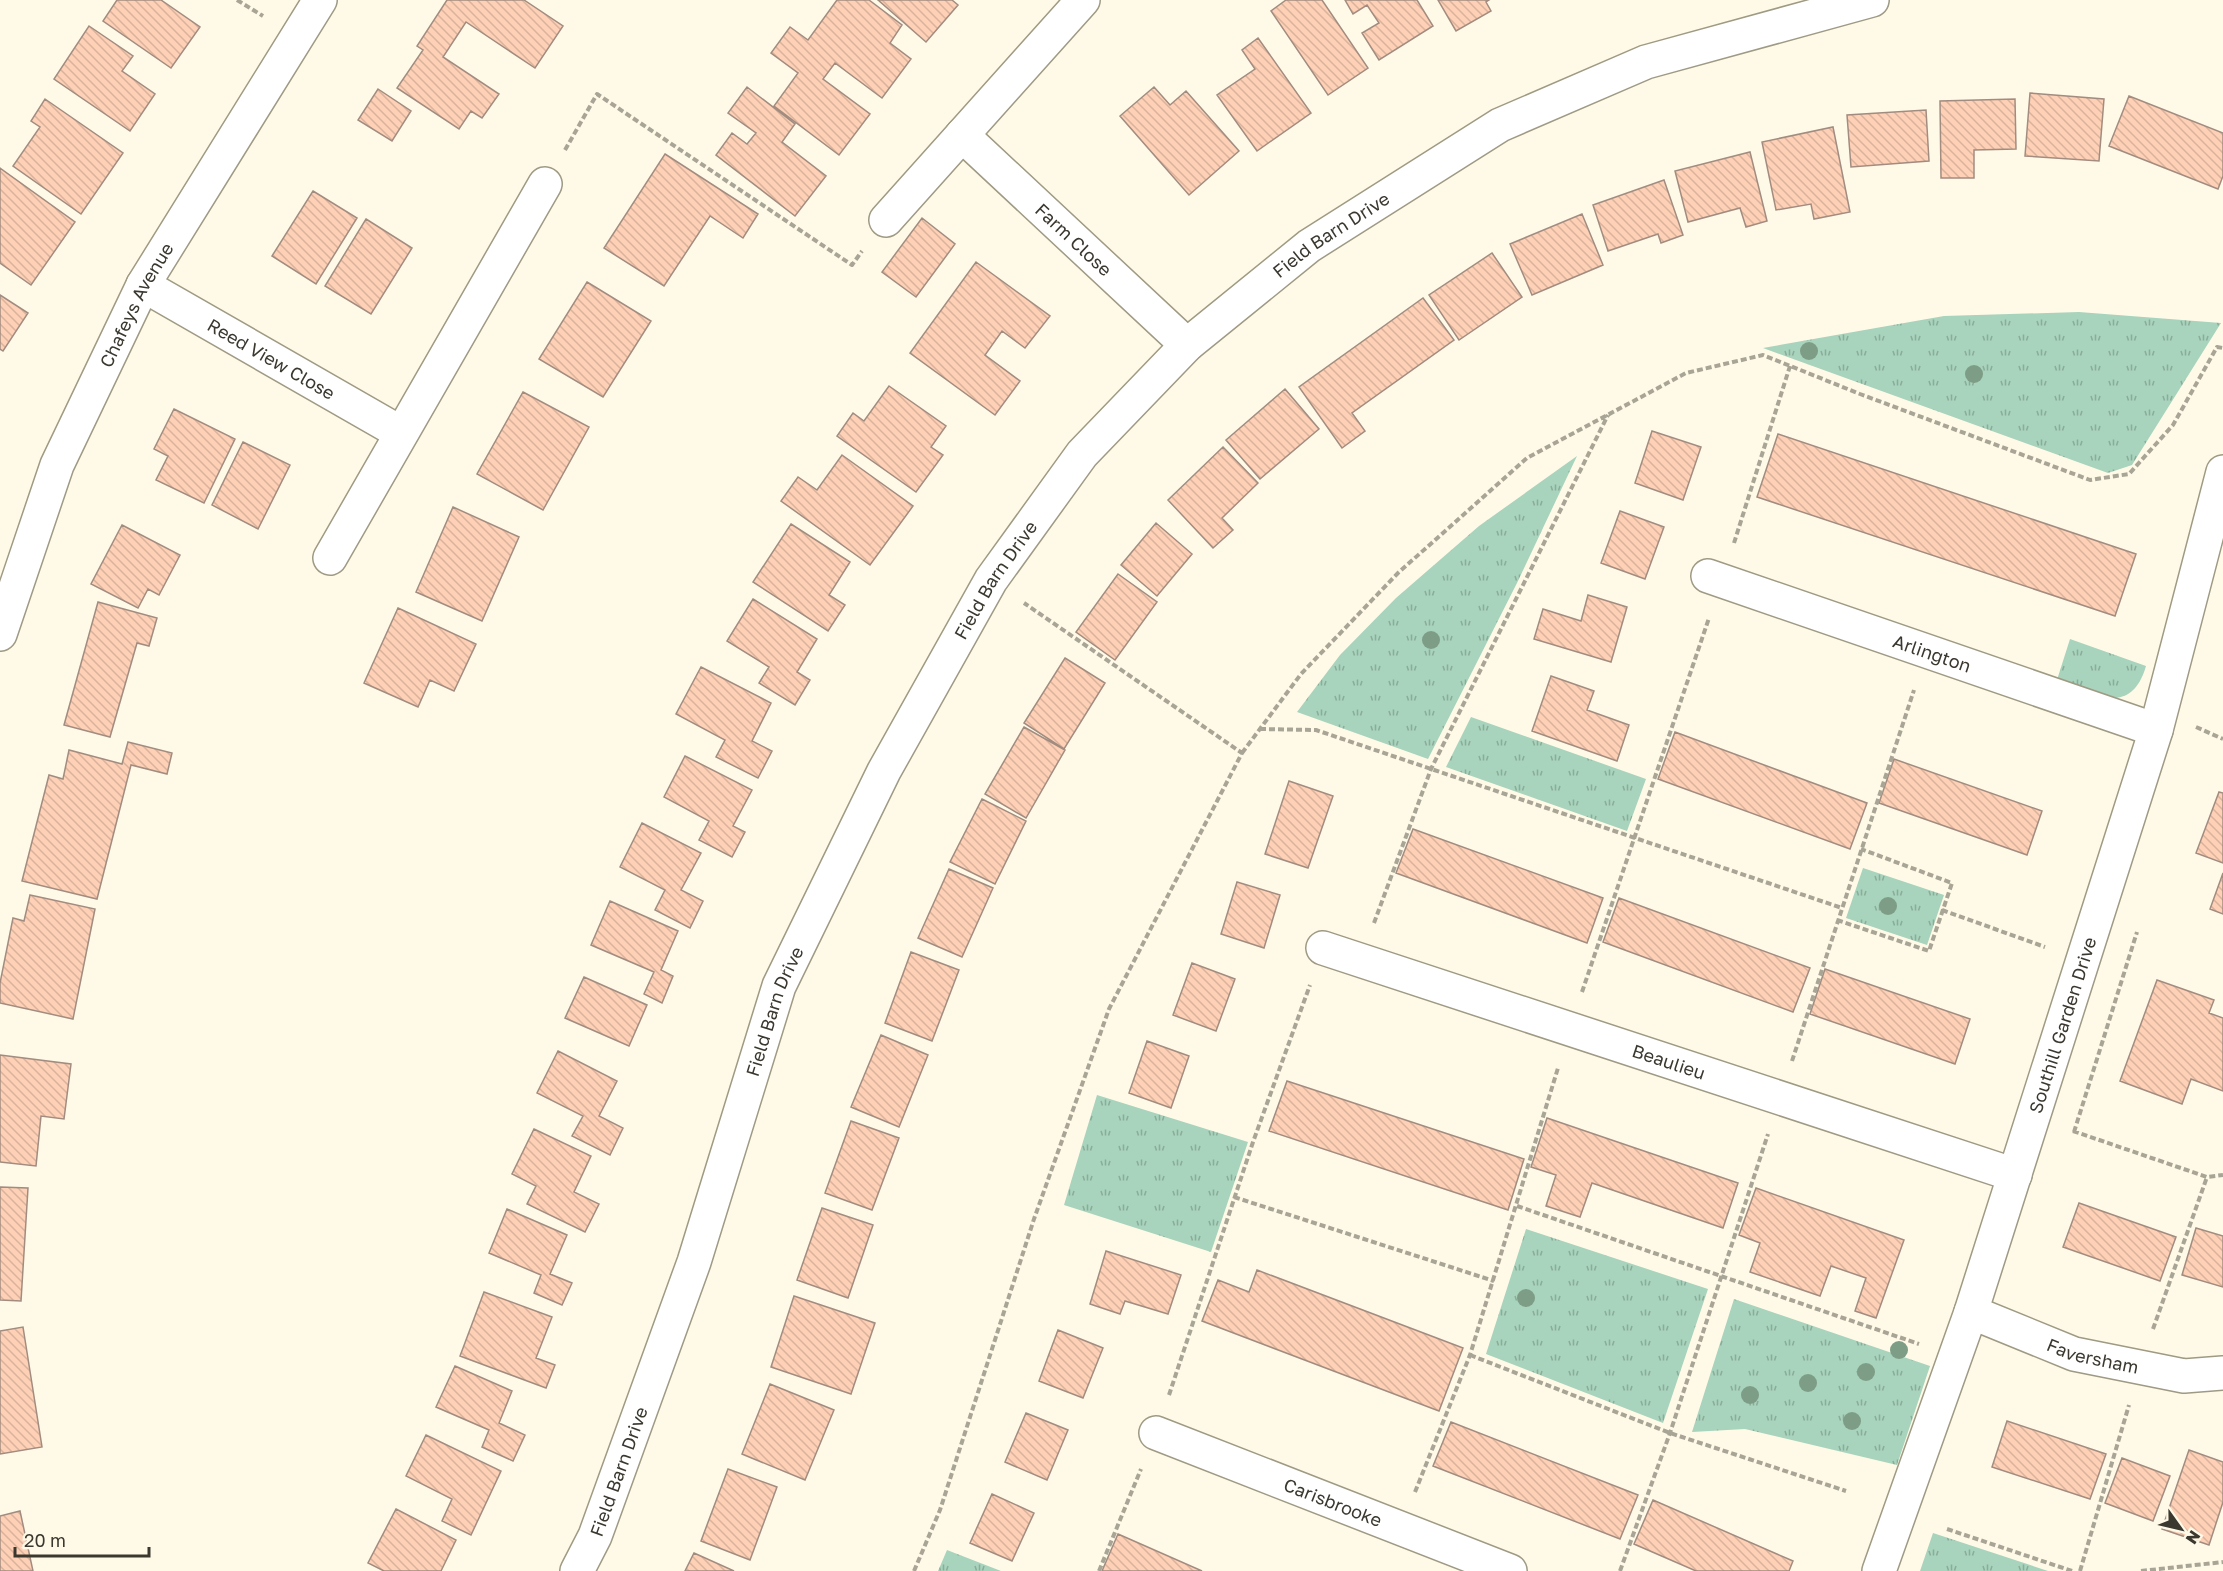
<svg xmlns="http://www.w3.org/2000/svg" width="2223" height="1571" viewBox="0 0 2223 1571" font-family="'Golos Text',sans-serif">
	<defs>
		<pattern id="grass-tufts" width="24" height="20" patternUnits="userSpaceOnUse" patternTransform="scale(1.5)"><rect width="24" height="20" fill="#a8d3bc"/><path d="M3 7l-1-3M5 7V3M7 7l1-3M15 17l-1-3M17 17v-4M19 17l1-3" fill="none" stroke="#8aac99"/></pattern>
		<pattern id="building-back-hatch" width="6" height="6" patternUnits="userSpaceOnUse" patternTransform="scale(1.5)"><rect width="6" height="6" fill="#fed0b5"/><path d="M-1 5l2 2M0 0l6 6M5-1l2 2" fill="none" stroke="#dab39c"/></pattern>
	</defs>
	<rect width="100%" height="100%" fill="#fffae7"/>
	<path fill="url(#grass-tufts)" d="M 2079,312 L 2221,323 L 2132,465 L 2108,473 L 1763,348 L 1944,316 Z
		M 1577,456 L 1517,583 L 1428,759 L 1297,712 L 1340,655 L 1396,598 L 1479,526 Z
		M 2070,639 L 2146,666 C 2131,718 2093,694 2056,683 Z
		M 1471,717 L 1646,779 L 1627,831 L 1446,767 Z
		M 1863,868 L 1944,895 L 1927,945 L 1846,918 Z
		M 1097,1095 L 1248,1142 L 1211,1252 L 1064,1205 Z
		M 1526,1229 L 1708,1289 L 1663,1423 L 1486,1354 Z
		M 1734,1299 L 1930,1366 L 1897,1465 L 1745,1429 L 1692,1432 Z
		M 1933,1533 L 2048,1571 L 1920,1571 Z
		M 947,1550 L 1001,1571 L 938,1571 Z"/>
	<path fill="url(#building-back-hatch)" stroke="#a28c80" stroke-width="1.5" d="M 117,0 L 161,0 L 200,27 L 171,68 L 103,21 Z
		M 447,0 L 524,0 L 563,26 L 535,68 L 466,22 L 443,57 L 499,94 L 482,118 L 471,111 L 459,129 L 397,88 L 423,50 L 417,46 Z
		M 837,0 L 869,0 L 902,25 L 890,43 L 911,59 L 882,98 L 835,63 L 823,79 L 870,114 L 839,155 L 774,106 L 798,73 L 771,53 L 790,27 L 808,40 Z
		M 878,0 L 952,0 L 958,5 L 926,42 Z
		M 1286,0 L 1322,0 L 1368,68 L 1328,95 L 1271,11 Z
		M 1345,0 L 1417,0 L 1433,26 L 1379,60 L 1362,33 L 1379,23 L 1367,5 L 1353,14 Z
		M 1438,0 L 1489,0 L 1486,2 L 1491,11 L 1456,31 Z
		M 89,26 L 133,56 L 122,71 L 155,94 L 130,131 L 54,79 Z
		M 1258,38 L 1311,113 L 1257,151 L 1217,95 L 1255,69 L 1242,50 Z
		M 747,87 L 795,124 L 782,142 L 826,176 L 795,216 L 716,155 L 732,133 L 747,144 L 756,133 L 728,113 Z
		M 1154,87 L 1170,105 L 1186,91 L 1239,151 L 1189,195 L 1120,116 Z
		M 378,89 L 411,111 L 392,141 L 358,120 Z
		M 2030,93 L 2104,99 L 2099,161 L 2025,156 Z
		M 2129,96 L 2223,133 L 2223,176 L 2218,189 L 2109,146 Z
		M 45,99 L 123,153 L 81,214 L 13,166 L 40,127 L 31,121 Z
		M 2015,99 L 2016,149 L 1974,150 L 1974,178 L 1941,178 L 1940,101 Z
		M 1926,110 L 1929,161 L 1851,167 L 1847,115 Z
		M 1833,127 L 1850,212 L 1814,219 L 1811,204 L 1776,210 L 1762,142 Z
		M 1750,152 L 1767,221 L 1746,227 L 1740,208 L 1688,222 L 1675,171 Z
		M 665,154 L 758,214 L 743,238 L 710,216 L 664,286 L 604,248 Z
		M 0,168 L 75,222 L 31,285 L 0,263 Z
		M 1664,180 L 1683,235 L 1661,243 L 1658,234 L 1608,251 L 1593,205 Z
		M 313,191 L 357,218 L 316,284 L 272,256 Z
		M 1582,214 L 1603,265 L 1532,295 L 1510,244 Z
		M 922,218 L 955,244 L 916,297 L 882,272 Z
		M 366,219 L 412,248 L 371,314 L 325,286 Z
		M 1492,253 L 1522,297 L 1459,340 L 1429,295 Z
		M 976,262 L 1050,316 L 1025,348 L 1002,331 L 985,355 L 1020,381 L 995,415 L 910,353 Z
		M 587,282 L 651,321 L 603,397 L 539,359 Z
		M 0,295 L 28,313 L 3,351 L 0,349 Z
		M 1423,298 L 1454,340 L 1352,413 L 1365,431 L 1342,448 L 1299,387 Z
		M 889,386 L 946,426 L 931,447 L 943,455 L 916,492 L 837,436 L 853,413 L 864,421 Z
		M 1285,389 L 1319,429 L 1260,479 L 1226,440 Z
		M 523,392 L 589,427 L 543,510 L 477,474 Z
		M 174,409 L 235,439 L 204,503 L 156,480 L 168,456 L 154,449 Z
		M 1652,431 L 1701,447 L 1683,500 L 1635,483 Z
		M 1778,434 L 2136,554 L 2115,616 L 1757,497 Z
		M 243,442 L 290,465 L 258,529 L 212,505 Z
		M 1223,447 L 1258,483 L 1222,518 L 1233,530 L 1213,548 L 1168,500 Z
		M 842,455 L 913,506 L 870,565 L 781,501 L 798,477 L 817,490 Z
		M 453,507 L 519,537 L 482,621 L 416,592 Z
		M 1620,511 L 1664,527 L 1645,579 L 1601,563 Z
		M 1156,523 L 1192,554 L 1157,596 L 1121,565 Z
		M 791,524 L 850,562 L 829,595 L 845,605 L 828,631 L 753,582 Z
		M 122,525 L 180,555 L 159,595 L 148,589 L 138,608 L 91,584 Z
		M 1118,574 L 1157,602 L 1115,660 L 1076,632 Z
		M 1588,595 L 1627,607 L 1611,662 L 1534,639 L 1543,609 L 1581,621 Z
		M 753,599 L 817,639 L 797,672 L 810,680 L 795,705 L 759,683 L 769,667 L 727,641 Z
		M 98,602 L 157,618 L 149,646 L 137,643 L 110,737 L 64,725 Z
		M 398,608 L 476,644 L 454,691 L 430,680 L 418,707 L 364,683 Z
		M 1065,658 L 1105,683 L 1064,749 L 1024,723 Z
		M 701,667 L 771,703 L 752,741 L 772,751 L 758,778 L 716,757 L 725,740 L 676,714 Z
		M 1551,676 L 1594,691 L 1587,710 L 1629,725 L 1617,761 L 1532,731 Z
		M 1024,727 L 1065,750 L 1026,818 L 985,794 Z
		M 1675,732 L 1867,803 L 1850,849 L 1658,779 Z
		M 128,742 L 172,753 L 167,774 L 131,765 L 97,899 L 22,881 L 49,775 L 63,779 L 69,750 L 122,764 Z
		M 685,756 L 752,790 L 733,826 L 745,832 L 732,857 L 699,840 L 709,821 L 664,797 Z
		M 1894,759 L 2042,811 L 2027,855 L 1879,803 Z
		M 1289,781 L 1333,796 L 1308,868 L 1265,854 Z
		M 2219,792 L 2223,793 L 2223,863 L 2196,853 Z
		M 982,799 L 1026,821 L 995,884 L 950,862 Z
		M 642,823 L 701,853 L 681,890 L 703,901 L 690,928 L 655,910 L 665,890 L 620,867 Z
		M 1413,829 L 1603,898 L 1587,943 L 1396,873 Z
		M 949,869 L 993,888 L 962,957 L 918,938 Z
		M 2223,873 L 2223,914 L 2210,909 Z
		M 1237,882 L 1280,895 L 1264,948 L 1221,934 Z
		M 30,895 L 95,909 L 73,1019 L 0,1003 L 0,983 L 13,918 L 24,921 Z
		M 1619,898 L 1810,968 L 1793,1012 L 1603,942 Z
		M 610,901 L 678,931 L 661,970 L 673,976 L 662,1003 L 644,994 L 654,972 L 591,945 Z
		M 911,952 L 959,970 L 932,1041 L 885,1023 Z
		M 1192,963 L 1235,979 L 1216,1031 L 1173,1015 Z
		M 1825,969 L 1970,1019 L 1955,1064 L 1810,1014 Z
		M 584,977 L 647,1005 L 629,1046 L 565,1018 Z
		M 2157,980 L 2214,1000 L 2209,1013 L 2223,1018 L 2223,1091 L 2191,1079 L 2182,1104 L 2120,1081 Z
		M 881,1035 L 928,1055 L 899,1127 L 851,1107 Z
		M 1147,1041 L 1189,1056 L 1171,1108 L 1129,1093 Z
		M 558,1051 L 617,1081 L 599,1116 L 623,1128 L 610,1155 L 572,1136 L 583,1116 L 537,1093 Z
		M 0,1055 L 71,1064 L 64,1119 L 41,1116 L 36,1166 L 0,1162 Z
		M 1287,1081 L 1524,1159 L 1508,1210 L 1269,1131 Z
		M 1547,1118 L 1738,1183 L 1723,1228 L 1592,1183 L 1580,1217 L 1546,1206 L 1556,1175 L 1531,1167 Z
		M 851,1121 L 899,1138 L 872,1210 L 825,1193 Z
		M 534,1129 L 591,1156 L 574,1192 L 599,1204 L 585,1232 L 527,1204 L 536,1186 L 512,1174 Z
		M 0,1187 L 28,1188 L 21,1301 L 0,1300 Z
		M 1756,1188 L 1904,1240 L 1876,1318 L 1855,1311 L 1866,1278 L 1831,1266 L 1820,1296 L 1750,1272 L 1760,1243 L 1739,1235 Z
		M 2079,1203 L 2176,1237 L 2160,1281 L 2063,1247 Z
		M 822,1208 L 873,1225 L 848,1298 L 797,1280 Z
		M 507,1209 L 567,1235 L 550,1274 L 572,1283 L 562,1305 L 534,1293 L 541,1275 L 489,1253 Z
		M 2196,1228 L 2223,1236 L 2223,1287 L 2182,1275 Z
		M 1106,1251 L 1181,1275 L 1168,1314 L 1125,1301 L 1120,1314 L 1090,1304 Z
		M 1257,1270 L 1463,1348 L 1439,1411 L 1202,1321 L 1218,1280 L 1249,1292 Z
		M 484,1292 L 552,1317 L 536,1358 L 555,1365 L 546,1388 L 460,1356 Z
		M 794,1296 L 875,1323 L 851,1394 L 771,1367 Z
		M 23,1327 L 42,1447 L 0,1454 L 0,1331 Z
		M 1058,1330 L 1103,1348 L 1083,1398 L 1039,1381 Z
		M 455,1366 L 512,1391 L 499,1423 L 525,1435 L 513,1461 L 482,1447 L 489,1430 L 436,1407 Z
		M 770,1384 L 834,1410 L 805,1480 L 742,1454 Z
		M 1026,1413 L 1068,1430 L 1047,1480 L 1005,1462 Z
		M 2007,1421 L 2106,1454 L 2090,1499 L 1992,1467 Z
		M 1451,1422 L 1638,1495 L 1620,1539 L 1433,1466 Z
		M 426,1435 L 501,1471 L 471,1535 L 442,1521 L 452,1499 L 406,1476 Z
		M 2189,1450 L 2223,1462 L 2223,1502 L 2209,1545 L 2162,1529 Z
		M 2122,1458 L 2170,1476 L 2153,1521 L 2105,1503 Z
		M 728,1469 L 777,1487 L 750,1560 L 701,1541 Z
		M 992,1494 L 1034,1513 L 1012,1561 L 970,1543 Z
		M 1653,1500 L 1793,1561 L 1789,1571 L 1696,1571 L 1634,1544 Z
		M 396,1509 L 456,1540 L 441,1571 L 384,1571 L 368,1563 Z
		M 20,1511 L 33,1571 L 0,1571 L 0,1516 Z
		M 1118,1534 L 1202,1571 L 1102,1571 Z
		M 694,1553 L 734,1571 L 685,1571 Z"/>
	<g fill="none" stroke-linecap="round" stroke-linejoin="round">
		<g stroke="#9f9a84" stroke-width="36">
			<g id="minor">
				<path id="s1" d="M 962,135 L 1187,345"/>
				<path d="M 886,220 L 1083,0"/>
				<path id="s2" d="M 143,285 L 401,433"/>
				<path d="M 330,558 L 545,184"/>
				<path id="s3" d="M 1708,576 L 2156,730"/>
				<path id="s4" d="M 0,634 L 57,465 L 143,285 L 320,0"/>
				<path id="s5" d="M 1323,948 L 2015,1175"/>
				<path id="s6" d="M 1971,1312 L 2074,1354 L 2184,1376 L 2223,1373"/>
				<path id="s7" d="M 1156,1433 L 1510,1571"/>
				<path id="s8" d="M 1879,1571 L 1971,1312 L 2156,730 L 2223,472"/>
			</g>
		</g>
		<g stroke="#9f9a84" stroke-width="36">
			<g id="tertiary">
				<path id="s9" d="M 577,1571 L 595,1536 L 694,1262 L 779,986 L 884,771 L 991,580 L 1082,454 L 1187,345 L 1309,246 L 1500,125 L 1646,62 L 1872,0"/>
			</g>
		</g>
		<path stroke="#a9a596" stroke-width="4" stroke-dasharray="6 3" stroke-linecap="butt" d="M 237,0 L 263,16
			M 565,150 L 597,94 L 852,265 L 862,251
			M 1734,543 L 1790,366
			M 2196,727 L 2223,739
			M 1260,729 L 1316,730 L 1842,908
			M 1242,753 L 1301,674 L 1398,573 L 1527,458 L 1686,373 L 1763,355 L 1860,394 L 2090,480 L 2129,474 L 2173,425 L 2217,347 L 2223,348
			M 1942,910 L 2045,947
			M 1837,920 L 1929,951 L 1952,883 L 1861,849
			M 1374,923 L 1431,769 L 1608,415
			M 1582,992 L 1709,618
			M 1792,1061 L 1914,690
			M 2073,1131 L 2207,1177 L 2223,1175
			M 2074,1132 L 2137,932
			M 1234,1197 L 1494,1281
			M 1517,1206 L 1919,1344
			M 2153,1329 L 2207,1177
			M 1470,1355 L 1670,1433 L 1846,1491
			M 1169,1395 L 1253,1142 L 1310,985
			M 1415,1492 L 1470,1355 L 1558,1068
			M 1947,1529 L 2072,1571
			M 914,1571 L 940,1510 L 1034,1219 L 1109,1009 L 1242,753 L 1024,603
			M 1099,1571 L 1141,1469
			M 1620,1571 L 1670,1433 L 1768,1134
			M 2080,1571 L 2129,1405
			M 2141,1571 L 2223,1562"/>
		<use href="#minor" stroke="#fff" stroke-width="33"/>
		<use href="#tertiary" stroke="#fff" stroke-width="33"/>
	</g>
	<g fill="#7e9d87">
		<circle cx="1809" cy="351" r="9"/>
		<circle cx="1974" cy="374" r="9"/>
		<circle cx="1431" cy="640" r="9"/>
		<circle cx="1888" cy="906" r="9"/>
		<circle cx="1526" cy="1298" r="9"/>
		<circle cx="1899" cy="1350" r="9"/>
		<circle cx="1866" cy="1372" r="9"/>
		<circle cx="1808" cy="1383" r="9"/>
		<circle cx="1750" cy="1395" r="9"/>
		<circle cx="1852" cy="1421" r="9"/>
	</g>
	<g text-anchor="middle" dominant-baseline="central" stroke-width="4.5" stroke-linejoin="round" paint-order="stroke">
		<g font-size="18" fill="#3a382f" stroke="#fffae7">
			<text stroke="none"><textPath href="#s9" startOffset="1566">Field Barn Drive</textPath></text>
			<text stroke="none"><textPath href="#s1" startOffset="153">Farm Close</textPath></text>
			<text stroke="none"><textPath href="#s4" startOffset="357">Chafeys Avenue</textPath></text>
			<text stroke="none"><textPath href="#s2" startOffset="148">Reed View Close</textPath></text>
			<text stroke="none"><textPath href="#s9" startOffset="1080">Field Barn Drive</textPath></text>
			<text stroke="none"><textPath href="#s3" startOffset="237">Arlington</textPath></text>
			<text stroke="none"><textPath href="#s9" startOffset="594">Field Barn Drive</textPath></text>
			<text stroke="none"><textPath href="#s8" startOffset="576">Southill Garden Drive</textPath></text>
			<text stroke="none"><textPath href="#s5" startOffset="364">Beaulieu</textPath></text>
			<text stroke="none"><textPath href="#s6" startOffset="130">Faversham</textPath></text>
			<text stroke="none"><textPath href="#s9" startOffset="108">Field Barn Drive</textPath></text>
			<text stroke="none"><textPath href="#s7" startOffset="190">Carisbrooke</textPath></text>
		</g>
	</g>
	<g transform="translate(2181 1529) rotate(124)" stroke="#fffae7" stroke-width="4.5" paint-order="stroke">
	<path d="M0-4.5L10 22L0 15L-10 22Z" fill="#3a382f"/>
	<text y="-9" font-size="16" font-weight="bold" text-anchor="middle" fill="#3a382f">N</text>
	</g>
	<path d="M15 1547v9h134v-9" fill="none" stroke="#3a382f" stroke-width="3"/>
	<text x="24" y="1547" font-size="18" fill="#3a382f" stroke="#fffae7" stroke-width="4.5" paint-order="stroke">20 m</text>
</svg>
